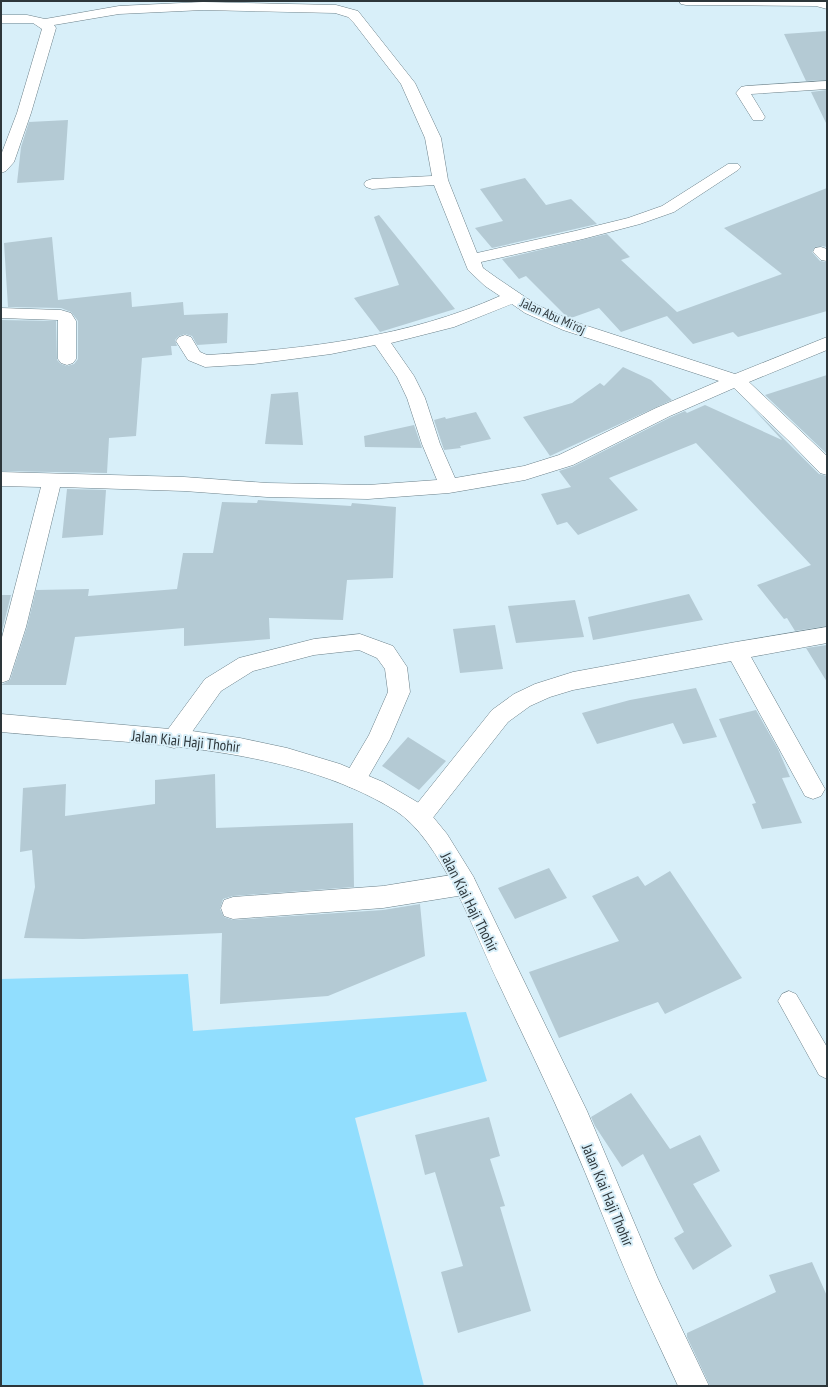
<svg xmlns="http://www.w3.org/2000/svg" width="828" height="1387" viewBox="0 0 828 1387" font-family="'PT Sans Narrow',sans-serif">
	<rect width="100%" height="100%" fill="#d8eff9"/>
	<path fill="#91defe" d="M 188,974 L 193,1031 L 466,1012 L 487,1081 L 355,1118 L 424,1386 L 1,1386 L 1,979 Z"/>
	<path fill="#b4cad4" d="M 827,31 L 827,80 L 806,81 L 784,34 Z
		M 827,90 L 827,125 L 811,92 Z
		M 68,120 L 64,180 L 17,183 L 21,147 L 29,122 Z
		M 525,178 L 546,205 L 571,199 L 597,224 L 492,248 L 475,228 L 503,221 L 480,189 Z
		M 827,188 L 827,247 L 821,246 L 815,247 L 812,252 L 820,261 L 827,262 L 827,311 L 738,337 L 733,332 L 693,344 L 667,316 L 621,332 L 599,308 L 571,318 L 567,317 L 526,276 L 519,279 L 502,259 L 607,234 L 630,257 L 621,260 L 677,312 L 782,274 L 724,228 Z
		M 379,215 L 455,309 L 380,332 L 354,298 L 399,285 L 374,217 Z
		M 52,237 L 58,300 L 131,292 L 132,307 L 183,302 L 184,315 L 228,313 L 227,343 L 197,345 L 192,336 L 185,334 L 179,336 L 175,340 L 177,346 L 171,346 L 172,355 L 142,358 L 136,436 L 109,438 L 107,473 L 1,471 L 1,320 L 56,321 L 57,360 L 61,364 L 67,366 L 74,364 L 78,359 L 78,321 L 71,312 L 61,308 L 8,307 L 4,243 Z
		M 623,367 L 651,380 L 672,400 L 550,456 L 523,417 L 572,403 L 600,383 L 604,386 Z
		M 827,375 L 827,454 L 765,395 Z
		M 298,392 L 303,445 L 265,444 L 271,394 Z
		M 748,403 L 819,474 L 827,476 L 827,626 L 795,631 L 787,618 L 784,619 L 757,585 L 811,565 L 696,443 L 609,478 L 638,510 L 578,535 L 567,522 L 557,525 L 541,494 L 571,487 L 559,471 L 574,466 L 671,417 L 685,411 L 687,413 L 705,405 L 782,440 Z
		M 476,412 L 491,439 L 460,446 L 461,448 L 444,450 L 434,420 L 445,417 L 446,419 Z
		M 414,425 L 422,448 L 365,447 L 364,436 Z
		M 67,489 L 106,490 L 103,535 L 62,538 Z
		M 258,500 L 351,506 L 352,503 L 396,507 L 393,578 L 347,580 L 343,620 L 269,618 L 270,639 L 184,646 L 184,628 L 75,637 L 66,685 L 1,685 L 10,680 L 27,627 L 36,590 L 89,589 L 88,596 L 177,589 L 183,553 L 213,553 L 222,502 L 257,503 Z
		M 689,594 L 703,620 L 593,640 L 588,617 Z
		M 1,595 L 11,595 L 1,635 Z
		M 575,600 L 584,637 L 516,643 L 508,606 Z
		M 495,625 L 503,669 L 460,673 L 453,629 Z
		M 827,645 L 827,682 L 806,648 Z
		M 696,688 L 717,737 L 683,744 L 673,723 L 597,744 L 582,713 L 630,700 Z
		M 756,710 L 778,749 L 790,777 L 782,778 L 802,823 L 762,829 L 752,804 L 756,803 L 719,719 Z
		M 408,737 L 446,761 L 419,790 L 382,766 Z
		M 215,774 L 216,828 L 353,823 L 354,887 L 233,896 L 223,899 L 220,909 L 224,917 L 233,920 L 383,910 L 420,904 L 425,956 L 328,996 L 220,1004 L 222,933 L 83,939 L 24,938 L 35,887 L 32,850 L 20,852 L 23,788 L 66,784 L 65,816 L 155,804 L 155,780 Z
		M 549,868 L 567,898 L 515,919 L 498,888 Z
		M 670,871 L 742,978 L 665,1014 L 658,1002 L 559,1038 L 529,972 L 619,941 L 592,896 L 638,876 L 645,886 Z
		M 631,1093 L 670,1149 L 700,1135 L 720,1171 L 693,1184 L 732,1246 L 693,1270 L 674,1238 L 684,1232 L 643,1154 L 622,1167 L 595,1126 L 591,1117 Z
		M 489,1117 L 500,1156 L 490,1159 L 505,1206 L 500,1207 L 531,1311 L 458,1333 L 441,1272 L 463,1266 L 435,1172 L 425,1175 L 415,1135 Z
		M 812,1262 L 827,1296 L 827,1386 L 710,1386 L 687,1337 L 687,1333 L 776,1292 L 769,1275 Z"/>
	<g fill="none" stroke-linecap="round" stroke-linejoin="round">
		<g stroke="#6b8089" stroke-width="1">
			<path id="service" d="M 789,991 L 796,994 L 827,1047 L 827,1079 L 819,1075 L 778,1001 L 782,994 Z"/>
		</g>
		<g stroke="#6b8089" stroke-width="1">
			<path id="minor" d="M 679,1 L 827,1 L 827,9 L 816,6 L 686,5 L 681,4 Z
				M 203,2 L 336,5 L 358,11 L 415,83 L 441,138 L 448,180 L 477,253 L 575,231 L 628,218 L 662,206 L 728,164 L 738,164 L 741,167 L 738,170 L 674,212 L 640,224 L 583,239 L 481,262 L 483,268 L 497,278 L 537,305 L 575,322 L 735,374 L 827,337 L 827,350 L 749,382 L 827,456 L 827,475 L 820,473 L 790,442 L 734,388 L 670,416 L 573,465 L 525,480 L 449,493 L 368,499 L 267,497 L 184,491 L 60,487 L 26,627 L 9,680 L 1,683 L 1,641 L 41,487 L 1,486 L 1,472 L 184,477 L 267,483 L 368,485 L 437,480 L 422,444 L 407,398 L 397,377 L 375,345 L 331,354 L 254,364 L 205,367 L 188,360 L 176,341 L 179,337 L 185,335 L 191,337 L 200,352 L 207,355 C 306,349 409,337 500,296 L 485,286 L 468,270 L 434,185 L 372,189 L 366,187 L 364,184 L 366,181 L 372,179 L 432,176 L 425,138 L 401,84 L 354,23 L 348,17 L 335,13 L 203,10 L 119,14 L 54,25 L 56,28 L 31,113 L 14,162 L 6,171 L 1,173 L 1,155 L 17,113 L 42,29 L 33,23 L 1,23 L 1,15 L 27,15 L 45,19 L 119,6 ZM 512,304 L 525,313 L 563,330 L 719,381 L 656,408 L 559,455 L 524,466 L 455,478 L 440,444 L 425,398 L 414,376 L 391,343 L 454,327 Z
				M 827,81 L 827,89 L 751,94 L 765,117 L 763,120 L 753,120 L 736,93 L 741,87 L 746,86 Z
				M 821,247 L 827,249 L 827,261 L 821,260 L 813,252 L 815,248 Z
				M 1,308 L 61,310 L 71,313 L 76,321 L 76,359 L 73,363 L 67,365 L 61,363 L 58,359 L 58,320 L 1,318 Z
				M 827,627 L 827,643 L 751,657 L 821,782 L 825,789 L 821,796 L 813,799 L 805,796 L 731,661 L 573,690 L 550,697 L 530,706 L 508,722 L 428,824 L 420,827 L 412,824 L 408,817 L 412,810 L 492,710 L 514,694 L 535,684 L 573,672 L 736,642 Z
				M 360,634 L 393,646 L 407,667 L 410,692 L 390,739 L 363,786 L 355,789 L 347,786 L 343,779 L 369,735 L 388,692 L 385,669 L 377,658 L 359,650 L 314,655 L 253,671 L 221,691 L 182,746 L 174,748 L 166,746 L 163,739 L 166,732 L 205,679 L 239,658 L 314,639 Z
				M 464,873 L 473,876 L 476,884 L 473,892 L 464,895 L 383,908 L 233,919 L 224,916 L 221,908 L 224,900 L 233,897 L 383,886 Z"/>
		</g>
		<g stroke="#6b8089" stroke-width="1">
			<path id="tertiary" d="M 1,714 L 192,731 L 240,738 L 287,748 L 340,764 L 383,782 L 424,806 L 447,834 L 473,876 L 587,1111 L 658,1279 L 709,1386 L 678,1386 C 665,1357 651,1329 638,1300 C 613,1244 592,1186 567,1130 C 545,1080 521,1031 498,982 C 475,933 441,840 396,811 C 286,742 126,744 1,732 Z"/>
		</g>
		<use href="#service" fill="#fff" fill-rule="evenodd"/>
		<use href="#minor" fill="#fff" fill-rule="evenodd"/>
		<use href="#tertiary" fill="#fff" fill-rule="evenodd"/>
	</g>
	<g text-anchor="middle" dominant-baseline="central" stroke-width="4" stroke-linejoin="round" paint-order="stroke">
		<g font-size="13" fill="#2d363a" stroke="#d8eff9">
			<text transform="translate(553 316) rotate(24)">Jalan Abu Mi'roj</text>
		</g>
		<g font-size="15" fill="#2d363a" stroke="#d8eff9">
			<text transform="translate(186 741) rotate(6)">Jalan Kiai Haji Thohir</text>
			<text transform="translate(470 902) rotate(63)">Jalan Kiai Haji Thohir</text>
			<text transform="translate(608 1195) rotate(67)">Jalan Kiai Haji Thohir</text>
		</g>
	</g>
	<rect width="828" height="1387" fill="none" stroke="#2d363a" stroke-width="4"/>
</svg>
